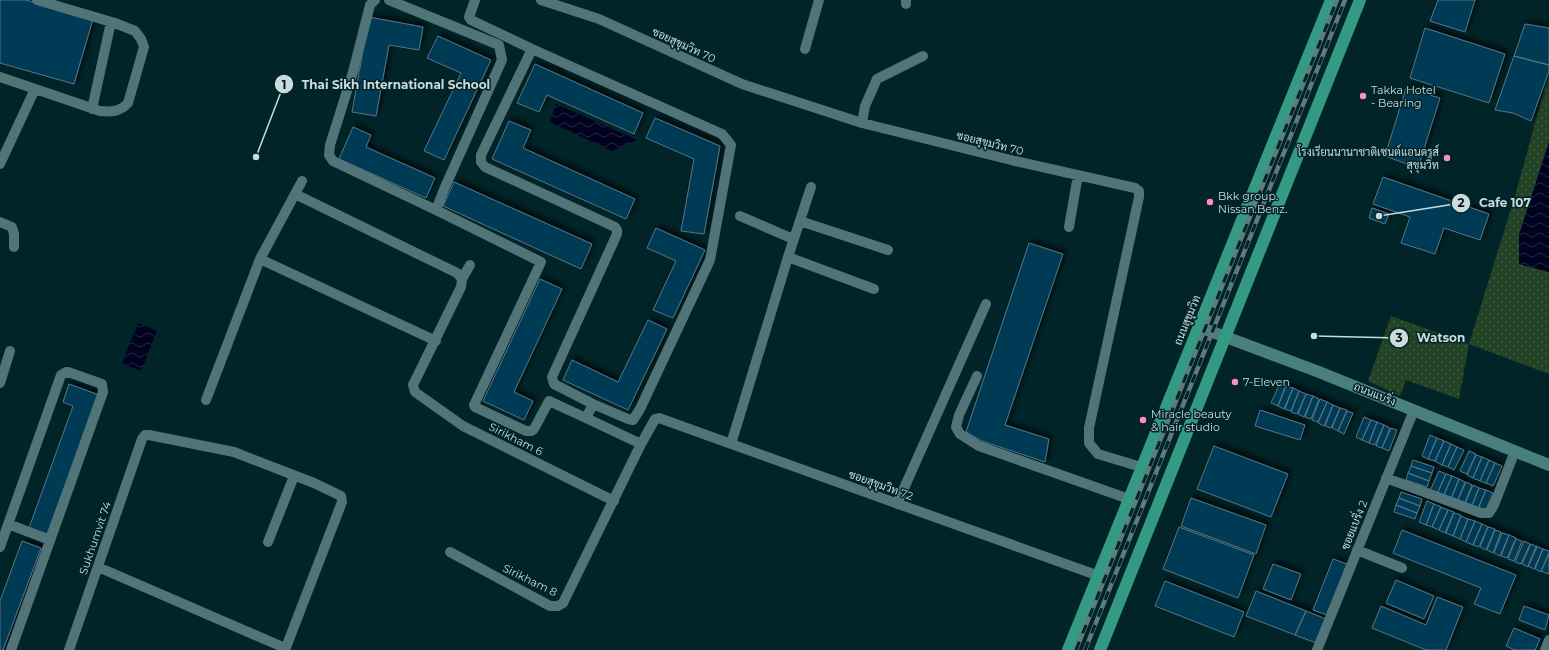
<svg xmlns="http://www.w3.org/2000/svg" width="1549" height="650" viewBox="0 0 1549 650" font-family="Montserrat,Sarabun,sans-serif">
	<defs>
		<pattern id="grass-dots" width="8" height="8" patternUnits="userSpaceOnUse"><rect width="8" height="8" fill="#224226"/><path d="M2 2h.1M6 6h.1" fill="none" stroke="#415d45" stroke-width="1.8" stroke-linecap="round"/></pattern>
		<pattern id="water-waves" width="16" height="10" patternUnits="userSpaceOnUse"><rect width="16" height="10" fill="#000220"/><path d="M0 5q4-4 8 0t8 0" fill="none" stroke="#242640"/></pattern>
		<filter id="shadow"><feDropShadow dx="3.5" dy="-3.5" stdDeviation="2" flood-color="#0009"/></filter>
	</defs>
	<rect width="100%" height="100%" fill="#002428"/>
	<path fill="url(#grass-dots)" d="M 1549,72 L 1549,142 L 1519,235 L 1519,264 L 1549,272 L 1549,374 L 1469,344 L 1459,399 L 1406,380 L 1400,396 L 1368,381 L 1391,316 L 1469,344 L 1515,196 Z"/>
	<path fill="url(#water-waves)" d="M 556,104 L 637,140 L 612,151 L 550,122 Z
		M 1549,142 L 1549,272 L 1519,264 L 1519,235 Z
		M 138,323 L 157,331 L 141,371 L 122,363 Z"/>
	<path fill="#003b55" stroke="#587483" filter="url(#shadow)" d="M 0,0 L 26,0 L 93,19 L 74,84 L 0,63 Z
		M 1438,0 L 1475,0 L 1465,32 L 1430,21 Z
		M 369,17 L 423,27 L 419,50 L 389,45 L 376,116 L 352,112 Z
		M 1525,24 L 1549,28 L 1549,65 L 1514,56 Z
		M 1425,28 L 1505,54 L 1489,103 L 1410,78 Z
		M 438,36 L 491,60 L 444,160 L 424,151 L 461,73 L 427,58 Z
		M 1514,56 L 1549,65 L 1549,71 L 1531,121 L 1513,113 L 1495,110 Z
		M 535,64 L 643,113 L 634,134 L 547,95 L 539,112 L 517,103 Z
		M 1406,88 L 1440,98 L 1418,168 L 1385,156 Z
		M 655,118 L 720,146 L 704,234 L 681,231 L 694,159 L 646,138 Z
		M 509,121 L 531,130 L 523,148 L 635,199 L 626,219 L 492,159 Z
		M 353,127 L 371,135 L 366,147 L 435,178 L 426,198 L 339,159 Z
		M 1383,177 L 1489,214 L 1480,240 L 1444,228 L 1435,254 L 1401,243 L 1410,217 L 1373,204 Z
		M 454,182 L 592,244 L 581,269 L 443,206 Z
		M 1372,208 L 1389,214 L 1385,224 L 1369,218 Z
		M 656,228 L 705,250 L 673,318 L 653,310 L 676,261 L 647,248 Z
		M 1029,243 L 1063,254 L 1005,425 L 1049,439 L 1045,462 L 982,441 L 966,432 Z
		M 540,279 L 562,289 L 514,392 L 533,401 L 524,420 L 483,401 Z
		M 648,320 L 667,329 L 628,410 L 563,380 L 572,360 L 618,382 Z
		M 1280,383 L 1286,385 L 1278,406 L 1271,403 Z
		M 69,384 L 99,395 L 47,534 L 29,528 L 73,406 L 63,402 Z
		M 1286,386 L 1293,388 L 1284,409 L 1278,406 Z
		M 1293,388 L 1299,391 L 1291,411 L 1285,409 Z
		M 1299,391 L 1306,394 L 1297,414 L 1291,412 Z
		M 1306,394 L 1313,396 L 1304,417 L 1298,414 Z
		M 1313,396 L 1319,399 L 1311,419 L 1305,417 Z
		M 1320,399 L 1327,402 L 1318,422 L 1312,420 Z
		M 1327,402 L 1333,405 L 1324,426 L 1318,423 Z
		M 1333,405 L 1340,408 L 1331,428 L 1325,426 Z
		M 1340,408 L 1347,410 L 1338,431 L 1332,428 Z
		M 1260,410 L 1305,425 L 1300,440 L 1255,426 Z
		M 1347,411 L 1353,413 L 1344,434 L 1338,431 Z
		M 1364,417 L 1371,420 L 1362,440 L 1356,437 Z
		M 1371,420 L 1377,422 L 1369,443 L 1362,440 Z
		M 1377,422 L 1384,425 L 1375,445 L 1369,443 Z
		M 1384,425 L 1390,428 L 1382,448 L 1376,446 Z
		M 1391,428 L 1397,430 L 1389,451 L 1382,448 Z
		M 1430,435 L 1437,438 L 1428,459 L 1422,456 Z
		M 1437,438 L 1444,441 L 1435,461 L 1428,459 Z
		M 1444,441 L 1451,444 L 1442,465 L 1435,461 Z
		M 1451,444 L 1457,447 L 1448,467 L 1442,465 Z
		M 1214,446 L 1288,474 L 1271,517 L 1197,489 Z
		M 1457,447 L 1464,450 L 1454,470 L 1448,467 Z
		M 1469,451 L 1476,454 L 1467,474 L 1460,471 Z
		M 1476,455 L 1482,457 L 1473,478 L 1467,475 Z
		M 1482,457 L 1489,460 L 1480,481 L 1473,478 Z
		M 1413,460 L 1434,467 L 1432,473 L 1411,466 Z
		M 1489,460 L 1495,463 L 1486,483 L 1480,481 Z
		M 1495,463 L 1502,466 L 1493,486 L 1486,483 Z
		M 1411,466 L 1432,473 L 1429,481 L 1408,473 Z
		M 1439,471 L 1446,474 L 1437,494 L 1430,491 Z
		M 1408,473 L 1429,481 L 1427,487 L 1406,480 Z
		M 1446,474 L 1452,476 L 1443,497 L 1437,494 Z
		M 1452,476 L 1459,479 L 1451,499 L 1443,497 Z
		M 1459,479 L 1465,482 L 1457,502 L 1451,499 Z
		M 1466,482 L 1472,485 L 1464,505 L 1457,502 Z
		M 1473,485 L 1479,488 L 1471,508 L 1464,506 Z
		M 1479,488 L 1486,490 L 1477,511 L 1471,508 Z
		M 1486,490 L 1493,493 L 1485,512 L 1477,511 Z
		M 1401,492 L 1422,499 L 1420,506 L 1399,498 Z
		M 1191,498 L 1266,525 L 1256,554 L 1181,526 Z
		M 1399,498 L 1420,506 L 1417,513 L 1396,505 Z
		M 1427,501 L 1434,504 L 1426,525 L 1419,522 Z
		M 1434,504 L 1441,507 L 1432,527 L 1426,525 Z
		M 1396,505 L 1417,513 L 1415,519 L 1394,512 Z
		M 1441,507 L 1448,510 L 1439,530 L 1432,527 Z
		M 1448,510 L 1454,512 L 1445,533 L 1439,530 Z
		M 1454,513 L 1461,515 L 1453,536 L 1446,533 Z
		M 1461,516 L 1468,519 L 1460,539 L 1453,536 Z
		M 1468,519 L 1475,521 L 1466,542 L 1460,539 Z
		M 1475,521 L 1482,524 L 1473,545 L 1466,542 Z
		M 1482,524 L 1488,527 L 1479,547 L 1473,545 Z
		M 1179,527 L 1254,555 L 1238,598 L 1163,569 Z
		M 1488,527 L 1495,529 L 1486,550 L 1480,547 Z
		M 1402,530 L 1516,575 L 1500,614 L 1474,604 L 1481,588 L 1393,553 Z
		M 1495,530 L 1501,532 L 1493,553 L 1487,550 Z
		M 1502,533 L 1509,535 L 1500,556 L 1494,553 Z
		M 1509,535 L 1516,538 L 1507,558 L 1501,556 Z
		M 1516,539 L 1522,541 L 1514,561 L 1508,559 Z
		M 22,541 L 41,548 L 3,650 L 0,650 L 0,601 Z
		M 1524,541 L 1530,544 L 1521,564 L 1515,562 Z
		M 1531,544 L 1537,547 L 1528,567 L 1522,564 Z
		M 1536,546 L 1543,549 L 1534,569 L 1528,566 Z
		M 1543,549 L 1549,551 L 1549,553 L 1541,572 L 1535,569 Z
		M 1549,553 L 1549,571 L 1548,574 L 1541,571 Z
		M 1333,559 L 1347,564 L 1327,615 L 1313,610 Z
		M 1273,564 L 1301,574 L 1291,600 L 1263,589 Z
		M 1396,580 L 1434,596 L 1424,619 L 1386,603 Z
		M 1165,581 L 1244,612 L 1234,637 L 1155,606 Z
		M 1256,591 L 1306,611 L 1295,635 L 1246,616 Z
		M 1437,597 L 1463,607 L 1446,650 L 1426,650 L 1372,628 L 1381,606 L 1426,625 Z
		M 1524,606 L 1549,615 L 1545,630 L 1519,620 Z
		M 1306,611 L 1326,619 L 1316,643 L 1295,635 Z
		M 1514,628 L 1540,639 L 1535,650 L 1515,650 L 1506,646 Z"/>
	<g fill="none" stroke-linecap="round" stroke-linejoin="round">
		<path stroke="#517478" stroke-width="10" d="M 375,0 L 370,5 L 353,72 L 330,145 L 329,155 L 333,161 L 436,210
			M 389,0 L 499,45 L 502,60 L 445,187 L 436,210 L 541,262 L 474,405 L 475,407 L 526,431 L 531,431 L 534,429 L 549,401 L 586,418
			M 475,0 L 469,17 L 471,20 L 532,49 L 722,134 L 731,145 L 710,260 L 640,409 L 633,420 L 628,419 L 593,404 L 554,384 L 552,377 L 617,234 L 617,230 L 615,227 L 485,167 L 481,162 L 481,155 L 532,49
			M 541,0 L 599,19 L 742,84 L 862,123 L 1015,161 L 1135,188 L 1139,191 L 1139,197 L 1089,428 L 1089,443 L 1098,454 L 1141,467
			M 906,4 L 906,0
			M 805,49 L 819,0
			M 0,77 L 100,111 C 111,112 120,112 128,103 L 144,47 L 141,39 L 135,31 L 115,23 L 37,0
			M 92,109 L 111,22
			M 862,123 L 865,106 L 877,79 L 923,56
			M 0,164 L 35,89
			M 295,194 L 457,273 L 462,279
			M 740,216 L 793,239
			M 800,221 L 888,250
			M 0,222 L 12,227 L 14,234 L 14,247
			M 1069,227 L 1078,175
			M 788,257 L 874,289
			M 260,259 L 436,341
			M 470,265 L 462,279 L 461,287 L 413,385 L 415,392 L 463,426 L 614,501
			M 977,376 L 959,415 L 956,427 L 960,434 L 979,446 L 1129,499
			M 0,383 L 10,351
			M 206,400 L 260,259 L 302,181
			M 593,404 L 586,418 L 641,444
			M 731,444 L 788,257 L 811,187
			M 1386,478 L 1481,513 L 1489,513 L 1494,505 L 1515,451
			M 897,504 L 986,304
			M 8,524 L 50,540
			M 268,542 L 294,476
			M 0,547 L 61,375 L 66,372 L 68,372 L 102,384 L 103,392 L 11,650
			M 1357,550 L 1402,568
			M 450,552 L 550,606 L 558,606 L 563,603 L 641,444 L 655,419 L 659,418 L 1099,576
			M 98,567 L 285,648
			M 69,650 L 142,439 L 145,435 L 149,435 L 234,452 L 314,483 L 341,496 L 342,502 L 285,650
			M 1317,650 L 1414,410
			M 1545,650 L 1549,640"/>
		<path stroke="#497f7c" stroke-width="12" d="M 1199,327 L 1319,372 L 1549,465"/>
		<path stroke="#359a84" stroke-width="12" d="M 1068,650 L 1331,0
			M 1100,650 L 1360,0"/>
		<g stroke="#607b7e" stroke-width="4.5">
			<path id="rail" d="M 1076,650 L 1337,0
				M 1085,650 L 1345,0"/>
		</g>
		<use href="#rail" stroke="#002428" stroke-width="3" stroke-dasharray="9" stroke-linecap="butt"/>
	</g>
	<g fill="#fb8fc5" stroke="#002428" stroke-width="1.5">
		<circle cx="1363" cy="96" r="4"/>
		<circle cx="1447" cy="158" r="4"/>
		<circle cx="1210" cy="202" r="4"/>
		<circle cx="1235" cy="382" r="4"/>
		<circle cx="1143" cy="420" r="4"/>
	</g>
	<g text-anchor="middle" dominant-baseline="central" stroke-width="3" stroke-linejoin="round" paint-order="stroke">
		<g font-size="11" fill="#c9dbdd" stroke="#002428">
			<text transform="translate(684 45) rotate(25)">ซอยสุขุมวิท 70</text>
			<text transform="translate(990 143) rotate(14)">ซอยสุขุมวิท 70</text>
			<text transform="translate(1187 320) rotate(-68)">ถนนสุขุมวิท</text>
			<text transform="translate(1375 394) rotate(22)">ถนนแบริ่ง</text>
			<text transform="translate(516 439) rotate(27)">Sirikham 6</text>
			<text transform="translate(881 485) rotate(20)">ซอยสุขุมวิท 72</text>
			<text transform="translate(1354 525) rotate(-68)">ซอยแบริ่ง 2</text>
			<text transform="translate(95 538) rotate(-71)">Sukhumvit 74</text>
			<text transform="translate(530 580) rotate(26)">Sirikham 8</text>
		</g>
		<g font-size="11" fill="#c9dbdd" stroke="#002428" text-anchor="start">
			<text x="1371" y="90">Takka Hotel<tspan x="1371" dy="13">- Bearing</tspan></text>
			<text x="1439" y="152" text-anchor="end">โรงเรียนนานาชาติเซนต์แอนดรูส์<tspan x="1439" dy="13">สุขุมวิท</tspan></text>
			<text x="1218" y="196">Bkk group.<tspan x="1218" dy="13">Nissan.Benz.</tspan></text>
			<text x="1243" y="382">7-Eleven</text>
			<text x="1151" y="414">Miracle beauty<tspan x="1151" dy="13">&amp; hair studio</tspan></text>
		</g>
	</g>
	<path fill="none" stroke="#c9dbdd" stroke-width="1.5" d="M256 157L284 84M1379 216L1461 203M1314 336L1399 338"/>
	<g fill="#c9dbdd" stroke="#002428" stroke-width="1.5">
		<circle cx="256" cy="157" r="4"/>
		<circle cx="1379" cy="216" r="4"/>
		<circle cx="1314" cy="336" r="4"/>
		<circle cx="284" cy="84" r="10"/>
		<circle cx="1461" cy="203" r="10"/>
		<circle cx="1399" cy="338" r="10"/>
	</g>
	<g font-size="12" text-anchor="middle" font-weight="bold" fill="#111">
		<text x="284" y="89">1</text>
		<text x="1461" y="207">2</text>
		<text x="1399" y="342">3</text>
	</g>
	<g font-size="12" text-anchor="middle" font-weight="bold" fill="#c9dbdd" stroke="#002428" stroke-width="3" stroke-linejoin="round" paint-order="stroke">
		<text x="396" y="89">Thai Sikh International School</text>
		<text x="1505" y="207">Cafe 107</text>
		<text x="1441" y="342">Watson</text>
	</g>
</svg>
